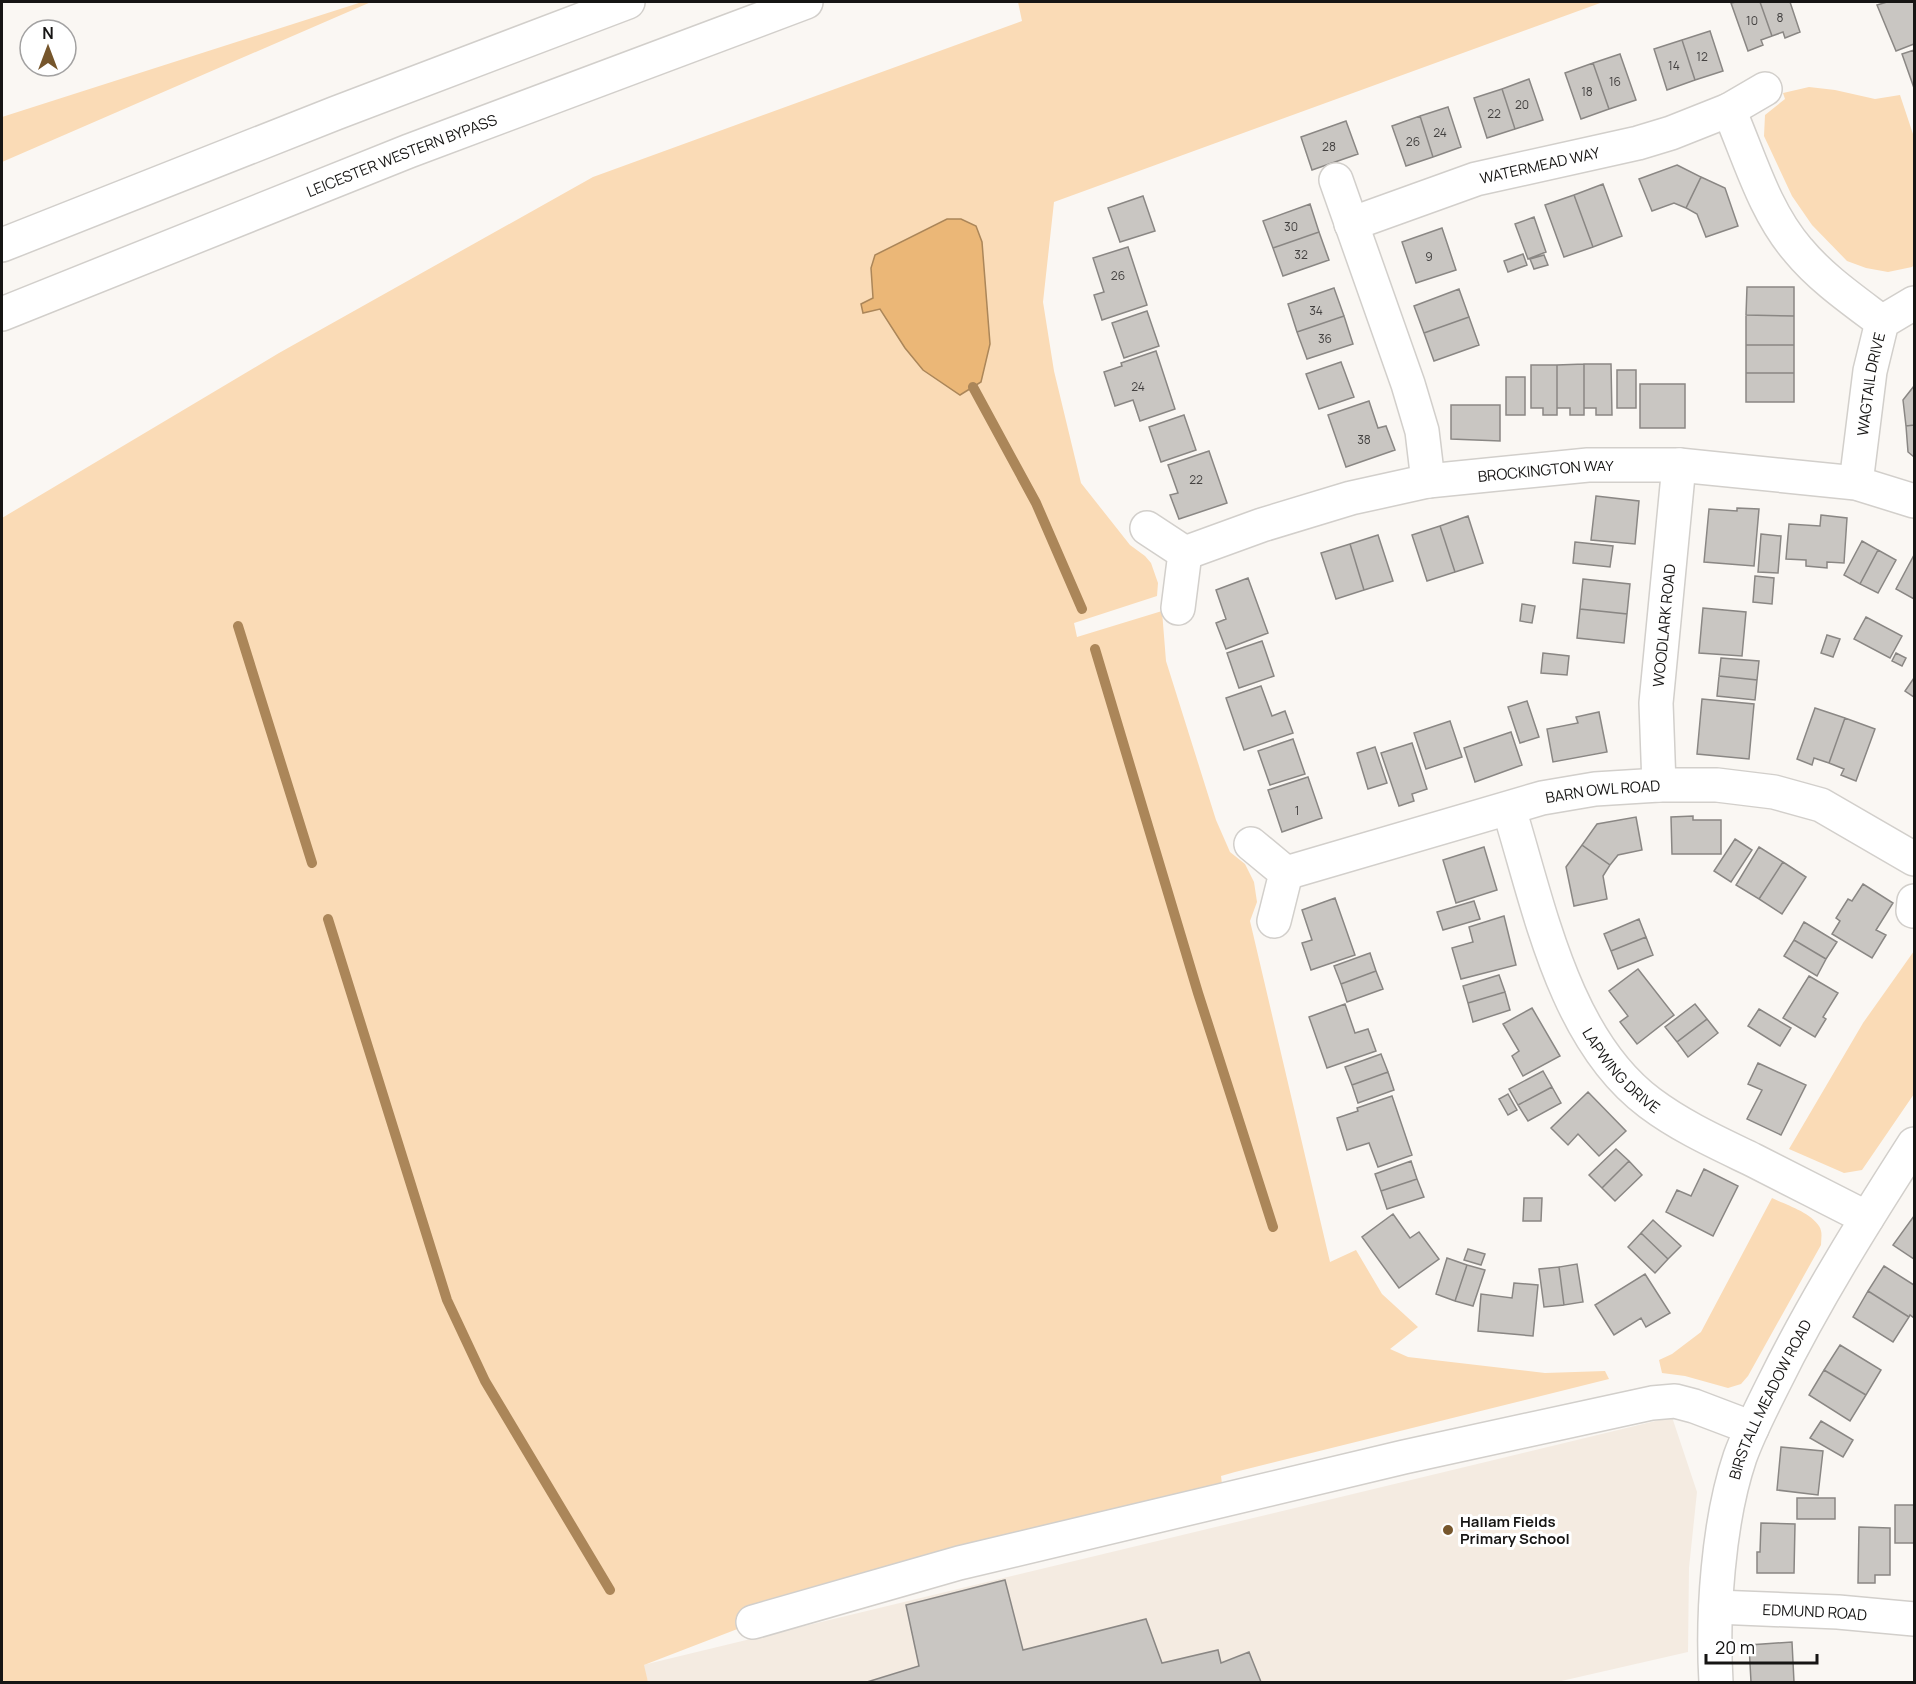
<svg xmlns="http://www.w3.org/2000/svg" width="1916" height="1684" viewBox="0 0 1916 1684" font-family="Manrope,sans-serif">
	<rect width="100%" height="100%" fill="#faf7f3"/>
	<path fill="#f4ebe1" d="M 1672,1417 L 1697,1492 L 1689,1568 L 1688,1652 L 1557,1682 L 648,1682 L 643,1665 Z"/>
	<path fill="#fadbb6" d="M 362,2 L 371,2 L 2,162 L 2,117 Z
		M 1018,2 L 1603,2 L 1054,202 L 1043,302 L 1054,371 L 1081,483 L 1130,545 L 1145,556 L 1151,563 L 1158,583 L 1157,596 L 1074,623 L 1077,637 L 1162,611 L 1166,661 L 1216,820 L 1230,852 L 1245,864 L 1254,882 L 1257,902 L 1250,921 L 1330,1262 L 1356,1250 L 1382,1294 L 1418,1327 L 1390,1349 L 1408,1357 L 1545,1373 L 1605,1371 L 1609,1379 L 1235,1472 L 1221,1476 L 1222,1484 L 929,1555 L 644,1665 L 648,1682 L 2,1682 L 2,518 L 279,353 L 593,177 L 1022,21 Z
		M 1809,87 L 1835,90 L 1875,99 L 1900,95 L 1914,137 L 1914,265 L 1912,267 L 1888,272 L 1866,268 L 1847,261 L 1812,225 L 1792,196 L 1764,136 L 1765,115 L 1785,99 L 1783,93 Z
		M 1914,951 L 1914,1094 L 1862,1170 L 1844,1173 L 1789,1149 L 1863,1023 Z
		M 1772,1198 C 1786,1205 1810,1212 1819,1226 C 1823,1232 1821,1239 1821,1245 L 1748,1376 L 1741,1384 L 1728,1388 L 1685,1376 L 1662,1373 L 1659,1360 L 1672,1354 L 1701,1332 Z"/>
	<path fill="#ebb777" stroke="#ab8659" stroke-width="1.5" d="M 947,219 L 961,219 L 976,226 L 982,242 L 990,344 L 981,382 L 960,395 L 923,370 L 905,348 L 880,309 L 863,313 L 861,304 L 873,298 L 871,268 L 875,255 Z"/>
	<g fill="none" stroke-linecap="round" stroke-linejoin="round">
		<path stroke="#ab8659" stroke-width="10" d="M 973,387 L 1036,503 L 1082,609
			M 238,626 L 312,863
			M 1095,649 L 1198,993 L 1273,1227
			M 328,919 L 447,1300 L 485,1381 L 610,1590"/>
	</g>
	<path fill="#c9c6c2" stroke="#8a8784" stroke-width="1.5" d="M 1736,2 L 1760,2 L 1772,36 L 1761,40 L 1763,45 L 1748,51 L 1731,3 Z
		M 1760,2 L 1790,2 L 1800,32 L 1785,38 L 1783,32 L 1772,36 Z
		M 1887,2 L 1914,2 L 1914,44 L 1896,51 L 1877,5 Z
		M 1710,31 L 1723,71 L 1695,80 L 1682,40 Z
		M 1682,40 L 1695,80 L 1667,90 L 1654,49 Z
		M 1914,50 L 1914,88 L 1902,54 Z
		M 1620,54 L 1636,100 L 1609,109 L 1593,63 Z
		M 1593,63 L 1609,109 L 1581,119 L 1565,73 Z
		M 1529,79 L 1543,120 L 1515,129 L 1502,89 Z
		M 1502,89 L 1515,129 L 1487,138 L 1474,98 Z
		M 1448,107 L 1461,147 L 1433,157 L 1420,116 Z
		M 1420,116 L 1433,157 L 1406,166 L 1392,126 Z
		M 1346,121 L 1358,154 L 1312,170 L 1301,137 Z
		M 1677,165 L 1701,177 L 1686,208 L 1674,203 L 1652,211 L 1639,179 Z
		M 1701,177 L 1725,188 L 1738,226 L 1706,237 L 1697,214 L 1686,208 Z
		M 1603,184 L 1622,236 L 1593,247 L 1574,195 Z
		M 1574,195 L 1593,247 L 1564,257 L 1545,205 Z
		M 1143,196 L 1155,231 L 1120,242 L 1108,208 Z
		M 1310,204 L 1319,232 L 1273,248 L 1263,221 Z
		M 1534,217 L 1546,252 L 1528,259 L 1515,224 Z
		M 1442,228 L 1456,270 L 1416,283 L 1402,242 Z
		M 1319,232 L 1329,260 L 1283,276 L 1273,248 Z
		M 1128,247 L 1147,305 L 1102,320 L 1094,295 L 1104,292 L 1093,258 Z
		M 1523,254 L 1527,265 L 1508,272 L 1504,261 Z
		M 1544,255 L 1548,265 L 1534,269 L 1530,259 Z
		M 1747,287 L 1794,287 L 1794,316 L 1746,315 Z
		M 1334,288 L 1344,316 L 1297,332 L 1288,304 Z
		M 1459,289 L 1469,317 L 1424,333 L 1414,306 Z
		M 1147,311 L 1159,346 L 1124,358 L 1112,323 Z
		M 1746,315 L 1794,316 L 1794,345 L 1746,345 Z
		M 1344,316 L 1353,344 L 1307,359 L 1297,332 Z
		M 1469,317 L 1479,345 L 1434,361 L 1424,333 Z
		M 1746,345 L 1794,345 L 1794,373 L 1746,373 Z
		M 1156,351 L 1175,409 L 1140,421 L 1133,400 L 1115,406 L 1104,372 L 1122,366 L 1121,363 Z
		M 1341,362 L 1354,397 L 1319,409 L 1306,374 Z
		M 1584,364 L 1611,364 L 1612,415 L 1596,415 L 1596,408 L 1584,408 Z
		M 1584,364 L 1584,415 L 1570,415 L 1570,408 L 1557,408 L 1557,365 Z
		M 1531,365 L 1557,365 L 1557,415 L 1543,415 L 1543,408 L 1531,408 Z
		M 1617,370 L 1636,370 L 1636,408 L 1617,408 Z
		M 1746,373 L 1794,373 L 1794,402 L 1746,402 Z
		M 1506,377 L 1525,377 L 1525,415 L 1506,415 Z
		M 1640,384 L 1685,384 L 1685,428 L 1640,428 Z
		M 1914,386 L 1914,425 L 1906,426 L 1903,400 Z
		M 1369,401 L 1378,428 L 1386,426 L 1395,450 L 1346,467 L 1328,415 Z
		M 1451,405 L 1500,405 L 1500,441 L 1451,439 Z
		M 1184,415 L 1196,450 L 1161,462 L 1149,427 Z
		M 1914,425 L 1914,457 L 1908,452 L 1906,426 Z
		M 1209,451 L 1227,503 L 1179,519 L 1170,495 L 1178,493 L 1168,465 Z
		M 1596,496 L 1639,501 L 1635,544 L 1591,540 Z
		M 1737,508 L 1759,509 L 1754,566 L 1704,562 L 1709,509 L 1737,511 Z
		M 1821,515 L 1847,518 L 1844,563 L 1827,562 L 1827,568 L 1806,566 L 1806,560 L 1786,559 L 1789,524 L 1820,526 Z
		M 1468,516 L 1483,563 L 1455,572 L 1440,526 Z
		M 1440,526 L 1455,572 L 1427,581 L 1412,535 Z
		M 1761,534 L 1781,536 L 1778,573 L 1758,572 Z
		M 1378,535 L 1393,581 L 1364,590 L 1350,544 Z
		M 1862,541 L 1878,550 L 1860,584 L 1844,575 Z
		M 1575,542 L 1613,546 L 1610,567 L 1573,563 Z
		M 1350,544 L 1364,590 L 1336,599 L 1321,553 Z
		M 1878,550 L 1896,560 L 1878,593 L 1860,584 Z
		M 1914,555 L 1914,599 L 1896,589 Z
		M 1755,576 L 1774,578 L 1772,604 L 1753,602 Z
		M 1248,578 L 1268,633 L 1226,649 L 1216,623 L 1226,619 L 1216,590 Z
		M 1583,579 L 1630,584 L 1627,614 L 1580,609 Z
		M 1522,604 L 1535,606 L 1532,623 L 1520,621 Z
		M 1703,608 L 1746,612 L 1742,656 L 1699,653 Z
		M 1580,609 L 1627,614 L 1624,643 L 1577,638 Z
		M 1866,617 L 1902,636 L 1890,658 L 1854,639 Z
		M 1827,635 L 1840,639 L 1833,657 L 1821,653 Z
		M 1262,641 L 1274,676 L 1239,688 L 1227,653 Z
		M 1543,653 L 1569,656 L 1567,675 L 1541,673 Z
		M 1896,653 L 1906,658 L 1902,666 L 1892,661 Z
		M 1721,658 L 1759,661 L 1757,680 L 1719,676 Z
		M 1719,676 L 1757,680 L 1755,700 L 1717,696 Z
		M 1914,678 L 1914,697 L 1905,691 Z
		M 1261,686 L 1272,716 L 1285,711 L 1293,733 L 1244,750 L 1226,698 Z
		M 1702,699 L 1754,704 L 1749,759 L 1697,754 Z
		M 1527,701 L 1539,737 L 1520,743 L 1508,707 Z
		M 1815,708 L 1845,718 L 1829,763 L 1814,758 L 1812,765 L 1797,759 Z
		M 1599,712 L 1607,752 L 1553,762 L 1547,729 L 1578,723 L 1576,717 Z
		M 1845,718 L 1875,729 L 1856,781 L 1841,775 L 1844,769 L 1829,763 Z
		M 1450,721 L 1462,757 L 1426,769 L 1414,733 Z
		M 1511,732 L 1522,765 L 1475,782 L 1464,748 Z
		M 1293,739 L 1305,774 L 1270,785 L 1258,751 Z
		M 1412,743 L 1427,789 L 1412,794 L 1414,801 L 1399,806 L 1381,753 Z
		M 1375,747 L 1387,783 L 1368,789 L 1357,753 Z
		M 1308,777 L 1322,818 L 1282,832 L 1268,790 Z
		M 1693,816 L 1693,820 L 1721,820 L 1721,854 L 1672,854 L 1671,817 Z
		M 1636,817 L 1642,850 L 1618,855 L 1610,865 L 1582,845 L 1597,824 Z
		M 1735,839 L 1752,850 L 1731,882 L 1714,871 Z
		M 1582,845 L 1610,865 L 1603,876 L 1607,899 L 1574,906 L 1566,867 Z
		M 1484,847 L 1497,890 L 1456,903 L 1443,860 Z
		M 1759,847 L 1783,862 L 1759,899 L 1736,885 Z
		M 1783,862 L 1806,877 L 1782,914 L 1759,899 Z
		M 1863,884 L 1893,903 L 1876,930 L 1886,935 L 1872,958 L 1832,934 L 1840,921 L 1836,918 L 1848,899 L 1852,901 Z
		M 1335,898 L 1355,955 L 1311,970 L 1302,943 L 1312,940 L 1302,910 Z
		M 1474,901 L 1480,919 L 1443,930 L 1437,912 Z
		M 1504,916 L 1516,965 L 1461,979 L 1452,948 L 1473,942 L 1469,927 Z
		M 1639,919 L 1646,937 L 1611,951 L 1604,934 Z
		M 1804,922 L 1837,942 L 1826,959 L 1794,940 Z
		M 1646,937 L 1653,955 L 1618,969 L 1611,951 Z
		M 1794,940 L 1826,959 L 1817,976 L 1784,956 Z
		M 1370,953 L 1376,971 L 1341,984 L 1334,966 Z
		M 1638,969 L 1674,1015 L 1637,1044 L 1620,1022 L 1628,1016 L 1609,991 Z
		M 1376,971 L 1383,989 L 1347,1002 L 1341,984 Z
		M 1499,975 L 1505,992 L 1468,1003 L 1463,986 Z
		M 1809,976 L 1838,993 L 1823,1017 L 1826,1019 L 1815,1037 L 1783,1018 Z
		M 1505,992 L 1510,1010 L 1473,1022 L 1468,1003 Z
		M 1345,1004 L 1355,1033 L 1368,1029 L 1376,1051 L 1327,1068 L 1309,1017 Z
		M 1695,1004 L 1707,1019 L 1677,1042 L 1665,1027 Z
		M 1532,1008 L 1560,1056 L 1523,1076 L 1512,1056 L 1519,1051 L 1503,1024 Z
		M 1759,1009 L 1791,1028 L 1780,1046 L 1748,1026 Z
		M 1707,1019 L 1718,1033 L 1688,1057 L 1677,1042 Z
		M 1381,1054 L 1388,1072 L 1352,1085 L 1345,1067 Z
		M 1758,1063 L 1806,1085 L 1781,1135 L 1747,1119 L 1762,1090 L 1748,1084 Z
		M 1543,1071 L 1552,1087 L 1518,1105 L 1509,1089 Z
		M 1388,1072 L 1394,1090 L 1358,1103 L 1352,1085 Z
		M 1552,1087 L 1561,1103 L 1528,1121 L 1518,1105 Z
		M 1588,1092 L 1626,1131 L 1599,1156 L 1578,1134 L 1568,1145 L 1551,1128 Z
		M 1508,1094 L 1517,1110 L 1508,1115 L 1499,1099 Z
		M 1392,1096 L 1412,1155 L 1378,1167 L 1369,1143 L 1347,1150 L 1337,1118 L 1358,1111 L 1357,1108 Z
		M 1616,1149 L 1629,1161 L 1602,1188 L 1589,1175 Z
		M 1411,1161 L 1417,1179 L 1381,1191 L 1375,1174 Z
		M 1629,1161 L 1642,1175 L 1615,1201 L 1602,1188 Z
		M 1704,1169 L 1738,1186 L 1713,1236 L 1666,1212 L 1677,1190 L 1691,1196 Z
		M 1417,1179 L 1424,1197 L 1387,1209 L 1381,1191 Z
		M 1524,1198 L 1542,1198 L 1541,1221 L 1523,1221 Z
		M 1393,1214 L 1410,1238 L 1419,1232 L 1439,1259 L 1399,1288 L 1362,1237 Z
		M 1914,1216 L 1914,1259 L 1893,1245 Z
		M 1653,1220 L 1681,1246 L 1668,1259 L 1641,1233 Z
		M 1641,1233 L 1668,1259 L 1655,1273 L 1628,1247 Z
		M 1468,1249 L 1485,1254 L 1481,1265 L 1464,1260 Z
		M 1447,1258 L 1467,1265 L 1455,1301 L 1436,1294 Z
		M 1577,1264 L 1583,1302 L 1564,1305 L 1559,1267 Z
		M 1467,1265 L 1485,1270 L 1473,1306 L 1455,1301 Z
		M 1884,1266 L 1914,1285 L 1914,1318 L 1910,1315 L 1909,1317 L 1868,1291 Z
		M 1559,1267 L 1564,1305 L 1544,1307 L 1539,1269 Z
		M 1645,1274 L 1670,1313 L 1646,1327 L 1641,1318 L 1614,1335 L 1595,1305 Z
		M 1514,1283 L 1538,1285 L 1533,1336 L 1478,1331 L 1481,1294 L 1512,1298 Z
		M 1868,1291 L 1909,1317 L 1893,1342 L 1853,1317 Z
		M 1840,1345 L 1881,1370 L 1866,1395 L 1824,1370 Z
		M 1824,1370 L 1866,1395 L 1850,1421 L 1809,1395 Z
		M 1821,1421 L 1853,1440 L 1843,1457 L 1810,1438 Z
		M 1781,1447 L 1823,1451 L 1818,1495 L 1777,1490 Z
		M 1797,1498 L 1835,1498 L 1835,1519 L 1797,1519 Z
		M 1895,1505 L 1914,1505 L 1914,1543 L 1895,1543 Z
		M 1761,1523 L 1795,1524 L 1794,1573 L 1757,1573 L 1757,1552 L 1760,1552 Z
		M 1859,1527 L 1890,1528 L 1890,1575 L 1875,1575 L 1875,1583 L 1858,1583 Z
		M 1005,1580 L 1023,1650 L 1146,1619 L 1162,1663 L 1218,1650 L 1221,1663 L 1249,1652 L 1261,1682 L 867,1682 L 919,1666 L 906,1605 Z
		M 1792,1642 L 1794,1682 L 1751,1682 L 1749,1645 Z"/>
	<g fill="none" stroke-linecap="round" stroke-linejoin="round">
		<g stroke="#d2cfcb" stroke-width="36">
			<g id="minor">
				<path d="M 1729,110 C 1749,156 1764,211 1798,250 C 1821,278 1853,300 1882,322"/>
				<path d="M 1336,180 L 1408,384 L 1422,431 L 1428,481"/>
				<path id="s1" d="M 1351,224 L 1476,179 L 1638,143 L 1671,133 L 1729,110 L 1765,89"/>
				<path id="s2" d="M 1856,483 L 1870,371 L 1882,322 L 1914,303"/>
				<path d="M 1147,528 L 1185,553 L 1178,608"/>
				<path id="s3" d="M 1185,553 L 1262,525 L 1351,498 L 1428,481 L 1588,465 L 1679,465 L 1856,483 L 1914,501"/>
				<path id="s4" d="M 1659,785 L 1656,703 L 1679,465"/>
				<path id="s5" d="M 1509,809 C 1539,906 1564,1039 1650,1103 C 1682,1127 1718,1143 1753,1160 C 1791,1179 1829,1199 1867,1218"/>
				<path d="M 1251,844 L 1286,873 L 1274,921"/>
				<path id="s6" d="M 1286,873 L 1542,798 L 1595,789 L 1659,785 L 1717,785 L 1774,792 L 1821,805 L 1914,859"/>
				<path d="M 1913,911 L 1914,901"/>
				<path id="s7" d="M 1716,1607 L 1838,1612 L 1914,1619"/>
				<path d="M 753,1622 L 959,1563 L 1404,1457 L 1652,1403 L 1675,1401 L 1694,1406 L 1752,1428"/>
				<path id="s8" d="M 1716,1682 C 1712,1615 1718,1522 1740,1457 C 1749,1432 1762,1407 1774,1383 C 1815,1300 1864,1222 1914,1144"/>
			</g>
		</g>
		<g stroke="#d2cfcb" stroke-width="36">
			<g id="highway">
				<path d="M 2,245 L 336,113 L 628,2"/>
				<path id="s9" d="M 2,314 L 409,151 L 806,2"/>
			</g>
		</g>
		<use href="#minor" stroke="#fff" stroke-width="33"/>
		<use href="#highway" stroke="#fff" stroke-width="33"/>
	</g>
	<circle fill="#76562c" stroke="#fff" stroke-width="2" cx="1448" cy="1530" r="6"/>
	<g text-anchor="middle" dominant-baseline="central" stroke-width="6" stroke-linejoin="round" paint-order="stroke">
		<g font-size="12" fill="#434140">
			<text x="1780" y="17">8</text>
			<text x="1752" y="20">10</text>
			<text x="1702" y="56">12</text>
			<text x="1674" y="65">14</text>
			<text x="1615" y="81">16</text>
			<text x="1587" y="91">18</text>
			<text x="1522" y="104">20</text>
			<text x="1494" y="113">22</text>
			<text x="1440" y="132">24</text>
			<text x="1413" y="141">26</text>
			<text x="1329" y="146">28</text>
			<text x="1291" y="226">30</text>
			<text x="1301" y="254">32</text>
			<text x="1429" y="256">9</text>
			<text x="1118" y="275">26</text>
			<text x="1316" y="310">34</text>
			<text x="1325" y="338">36</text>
			<text x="1138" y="386">24</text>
			<text x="1364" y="439">38</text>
			<text x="1196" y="479">22</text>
			<text x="1297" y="810">1</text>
		</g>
		<g font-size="15" fill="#161514" stroke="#fff">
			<text stroke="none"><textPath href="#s9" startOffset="430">LEICESTER WESTERN BYPASS</textPath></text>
			<text stroke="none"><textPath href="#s1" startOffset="198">WATERMEAD WAY</textPath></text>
			<text stroke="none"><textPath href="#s2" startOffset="100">WAGTAIL DRIVE</textPath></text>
			<text stroke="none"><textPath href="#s3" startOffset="372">BROCKINGTON WAY</textPath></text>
			<text stroke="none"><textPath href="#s4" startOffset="160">WOODLARK ROAD</textPath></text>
			<text stroke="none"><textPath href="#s6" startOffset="328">BARN OWL ROAD</textPath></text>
			<text stroke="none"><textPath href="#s5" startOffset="288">LAPWING DRIVE</textPath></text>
			<text stroke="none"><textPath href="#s8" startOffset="292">BIRSTALL MEADOW ROAD</textPath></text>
			<text stroke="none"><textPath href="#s7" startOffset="99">EDMUND ROAD</textPath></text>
		</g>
		<g font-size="15" font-weight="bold" fill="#161514" stroke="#fff" text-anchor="start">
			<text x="1460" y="1521">Hallam Fields<tspan x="1460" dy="17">Primary School</tspan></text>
		</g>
	</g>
	<rect width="1916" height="1684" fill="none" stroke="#161514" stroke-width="6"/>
	<g transform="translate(48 48)"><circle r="28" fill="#ffffff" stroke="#a2a1a1" stroke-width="1.5"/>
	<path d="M0-4.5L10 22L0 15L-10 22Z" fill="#76562c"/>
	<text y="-9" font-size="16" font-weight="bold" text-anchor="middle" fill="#161514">N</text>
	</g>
	<path d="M1706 1654v9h111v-9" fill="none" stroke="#161514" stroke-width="3"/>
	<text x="1715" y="1654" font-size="18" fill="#161514" stroke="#ffffff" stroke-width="4.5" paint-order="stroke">20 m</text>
</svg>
